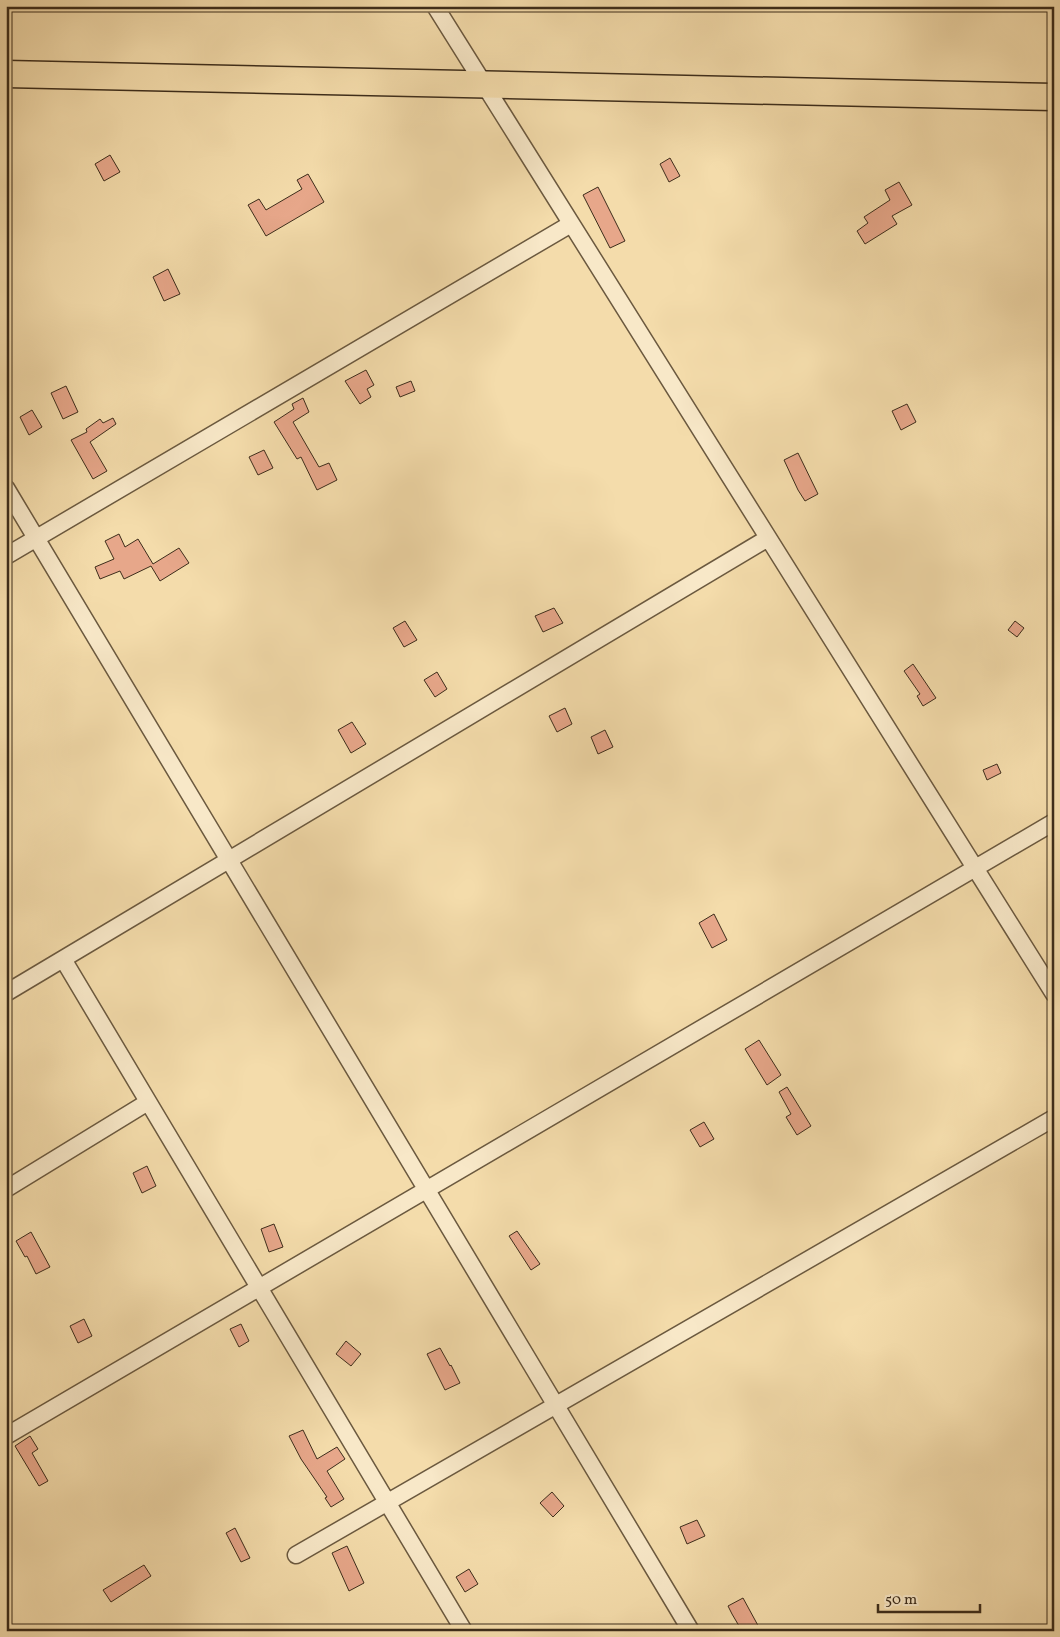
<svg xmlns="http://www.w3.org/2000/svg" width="1060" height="1637" viewBox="0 0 1060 1637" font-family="Vollkorn,serif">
	<rect width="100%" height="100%" fill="#f4dcab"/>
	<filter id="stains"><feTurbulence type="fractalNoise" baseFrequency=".004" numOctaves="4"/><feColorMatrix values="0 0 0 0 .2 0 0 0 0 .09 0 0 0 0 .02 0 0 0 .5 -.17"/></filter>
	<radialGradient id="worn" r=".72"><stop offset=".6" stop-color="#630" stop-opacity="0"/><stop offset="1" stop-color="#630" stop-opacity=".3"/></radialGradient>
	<path fill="#e7a78a" stroke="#3d2d1b" d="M 110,155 L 120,172 L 104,181 L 95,164 Z
		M 670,158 L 680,176 L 669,182 L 660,164 Z
		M 308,174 L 324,202 L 266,236 L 248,205 L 259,199 L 266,210 L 302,189 L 297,180 Z
		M 899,182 L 912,205 L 892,216 L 897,224 L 865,244 L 857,231 L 868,223 L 864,217 L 890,200 L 885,190 Z
		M 598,187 L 625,241 L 610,248 L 583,195 Z
		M 168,269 L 180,294 L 164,301 L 153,277 Z
		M 366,370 L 374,385 L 367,389 L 371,397 L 360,404 L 345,381 Z
		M 411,381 L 415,391 L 400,397 L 396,387 Z
		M 66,386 L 78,412 L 63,419 L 51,393 Z
		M 303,398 L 309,412 L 293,422 L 319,467 L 329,463 L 337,480 L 317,490 L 301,457 L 297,459 L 274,422 L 294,409 L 292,404 Z
		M 907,404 L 916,422 L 901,430 L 892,411 Z
		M 32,410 L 42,427 L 29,435 L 20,417 Z
		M 113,418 L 116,424 L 90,442 L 107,471 L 93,479 L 71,440 L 87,432 L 86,429 L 100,419 L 103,423 Z
		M 264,450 L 273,468 L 258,475 L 249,457 Z
		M 798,453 L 818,494 L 805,501 L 798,490 L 784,460 Z
		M 119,534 L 125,547 L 138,539 L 153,564 L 179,548 L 189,563 L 160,581 L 151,566 L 124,579 L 120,571 L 100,579 L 95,567 L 114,559 L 105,541 Z
		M 554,608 L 563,623 L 543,632 L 535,616 Z
		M 405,621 L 417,640 L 404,647 L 393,628 Z
		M 1015,621 L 1024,628 L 1017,637 L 1008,630 Z
		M 913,664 L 936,698 L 923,706 L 917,696 L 920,694 L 904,671 Z
		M 437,672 L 447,689 L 435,697 L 424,680 Z
		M 565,708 L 572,724 L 557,732 L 549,716 Z
		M 352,722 L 366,744 L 351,753 L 338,730 Z
		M 605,730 L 613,747 L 598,754 L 591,737 Z
		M 997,764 L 1001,773 L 987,780 L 983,770 Z
		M 714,914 L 727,940 L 712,948 L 699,923 Z
		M 759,1040 L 781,1075 L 767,1085 L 745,1049 Z
		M 787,1087 L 811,1126 L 797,1135 L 786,1117 L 791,1114 L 779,1092 Z
		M 704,1122 L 714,1139 L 700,1147 L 690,1130 Z
		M 147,1166 L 156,1186 L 142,1193 L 133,1173 Z
		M 274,1224 L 283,1247 L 269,1252 L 261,1229 Z
		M 517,1231 L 540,1264 L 531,1270 L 509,1236 Z
		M 31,1232 L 50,1267 L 36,1274 L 27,1256 L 25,1257 L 16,1241 Z
		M 84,1319 L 92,1336 L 78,1343 L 70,1326 Z
		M 241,1324 L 249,1341 L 239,1347 L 230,1329 Z
		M 346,1341 L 361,1354 L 351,1366 L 336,1354 Z
		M 440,1348 L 450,1366 L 451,1365 L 460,1383 L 445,1390 L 427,1354 Z
		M 303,1430 L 317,1459 L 337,1447 L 345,1459 L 327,1471 L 344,1499 L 331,1507 L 325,1498 L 327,1497 L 301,1459 L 289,1436 Z
		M 30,1436 L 38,1449 L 32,1453 L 48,1481 L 39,1486 L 15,1446 Z
		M 552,1492 L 564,1506 L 553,1517 L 540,1503 Z
		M 697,1520 L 705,1536 L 687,1544 L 680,1527 Z
		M 235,1528 L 250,1558 L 241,1562 L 226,1533 Z
		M 347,1546 L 364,1583 L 349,1591 L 332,1553 Z
		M 144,1565 L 151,1576 L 111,1602 L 103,1590 Z
		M 469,1569 L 478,1584 L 465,1592 L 456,1577 Z
		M 743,1598 L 761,1631 L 742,1631 L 732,1614 L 728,1606 Z"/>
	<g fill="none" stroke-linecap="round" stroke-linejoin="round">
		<g stroke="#6b593f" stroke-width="19">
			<path id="minor" d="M 435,6 L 1054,994
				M 6,488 L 691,1631
				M 6,556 L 571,224
				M 63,959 L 464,1631
				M 6,993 L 768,538
				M 6,1189 L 148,1102
				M 6,1436 L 1054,822
				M 296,1555 L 1054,1118"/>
		</g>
		<g stroke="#3d2d1b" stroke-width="29">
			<path id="primary" d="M 6,74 C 355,84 705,87 1054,97"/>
		</g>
		<use href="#minor" stroke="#f8e8c8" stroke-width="16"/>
		<use href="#primary" stroke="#f4dcab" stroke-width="26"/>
	</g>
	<rect width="1060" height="1637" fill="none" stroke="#f4dcab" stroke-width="25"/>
	<rect x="8" y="8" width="1045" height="1622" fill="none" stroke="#3d2d1b" stroke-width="2.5"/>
	<rect x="12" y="12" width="1035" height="1612" fill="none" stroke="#3d2d1b"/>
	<path d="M878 1604v8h102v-8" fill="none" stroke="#3d2d1b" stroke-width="2.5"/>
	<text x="885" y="1604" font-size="15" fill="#3d2d1b" stroke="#f8e8c8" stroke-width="4" paint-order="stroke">50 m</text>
	<rect width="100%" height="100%" filter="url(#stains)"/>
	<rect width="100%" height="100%" fill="url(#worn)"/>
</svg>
